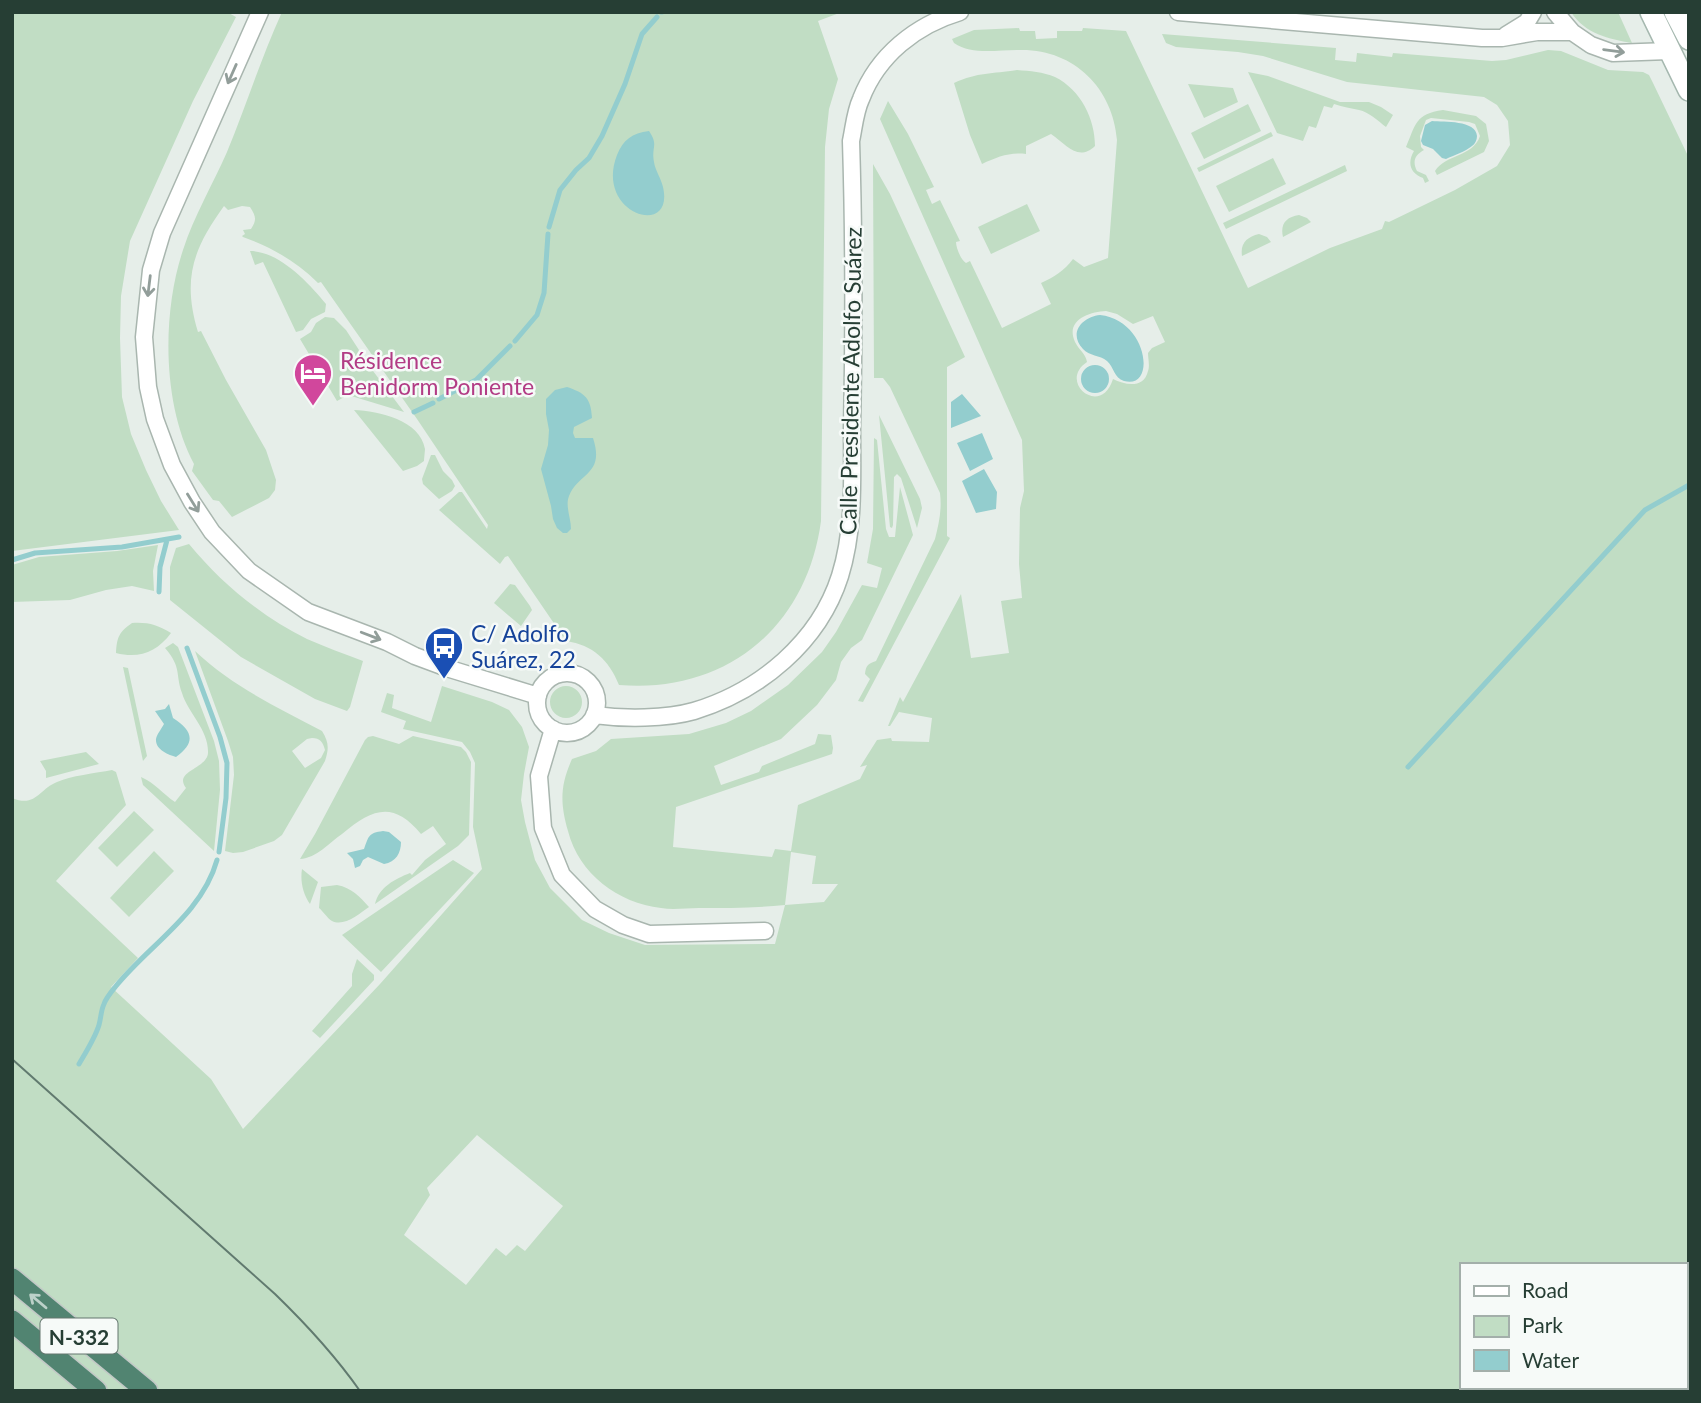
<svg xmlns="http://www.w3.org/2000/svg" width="1701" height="1403" viewBox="0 0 1701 1403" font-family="Lato,sans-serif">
	<rect width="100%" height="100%" fill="#e6eee9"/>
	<path fill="#c1ddc4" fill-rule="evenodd" d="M 12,12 L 227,12 L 236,17 L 193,101 L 130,241 L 121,296 L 120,338 L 122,397 L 131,434 L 146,470 L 161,501 L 179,530 L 12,551 Z
		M 282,12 L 842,12 L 818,21 L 838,79 L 829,109 L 825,147 L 821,521 C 807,627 726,694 619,685 C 609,660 593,645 566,641 L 508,556 L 505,557 L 500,564 L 439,510 L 459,492 L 462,492 L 487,529 L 488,525 L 417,419 L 321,282 L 318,283 C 296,261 271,247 243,237 L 242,236 L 245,234 L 243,230 L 251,229 C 257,220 256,216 250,207 L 242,206 L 228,210 L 224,206 C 193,249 182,279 198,332 L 201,331 L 226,380 L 266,450 L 276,480 L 275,490 L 269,498 L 232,517 L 219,501 L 213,500 L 192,471 L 194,464 C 162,404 162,313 183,250 C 194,216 213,184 227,152 C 246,106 261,58 282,12 Z
		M 1571,12 L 1618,12 L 1632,43 C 1609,39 1585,34 1571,12 Z
		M 1019,28 L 1020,31 L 1035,31 L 1036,39 L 1057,38 L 1057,31 L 1082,31 L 1083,28 L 1126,31 L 1248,288 L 1330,248 L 1382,229 L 1385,221 L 1389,222 L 1455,190 L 1497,166 L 1510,145 L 1508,121 L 1497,105 L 1484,97 L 1347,82 L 1263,56 L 1238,52 L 1176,47 L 1166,43 L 1162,34 L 1336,48 L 1335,60 L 1356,62 L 1357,53 L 1392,57 L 1393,53 L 1492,61 L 1506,60 L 1548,50 L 1561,51 L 1608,70 L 1643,72 L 1649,75 L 1653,83 L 1689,158 L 1689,1391 L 12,1391 L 12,798 C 36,808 39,789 57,782 C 70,776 96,773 112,770 L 116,772 L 126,805 L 56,881 L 138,958 L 111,987 L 211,1079 L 243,1129 L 380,984 L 482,869 L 473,827 L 475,763 L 470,752 L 462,742 L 403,729 L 406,721 L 381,712 L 387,693 L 394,695 L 392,708 L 431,722 L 442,686 L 492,702 L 509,710 L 522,727 L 529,747 L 524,774 L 521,800 L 525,822 L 535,860 L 550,888 L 582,920 L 609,933 L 645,945 L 775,944 L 785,905 C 756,908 727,908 699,908 C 686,908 673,910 661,908 C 618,903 579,874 568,831 C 560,803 560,786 572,759 L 596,751 L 611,739 L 689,734 L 726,723 L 751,711 L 788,685 L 822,652 L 836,632 L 862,585 L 877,588 L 882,568 L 867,563 L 873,529 L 874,438 L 877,440 L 886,529 L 889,537 L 895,537 L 900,487 L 913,535 L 862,640 L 851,648 L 841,662 L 836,680 L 817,705 L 781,739 L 714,766 L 721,785 L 759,772 L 762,766 L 815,744 L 818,734 L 831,735 L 833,748 L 832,754 L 676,807 L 673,847 L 772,857 L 775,849 L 791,851 L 798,805 L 860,779 L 867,765 L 860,767 L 877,740 L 891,738 L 892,741 L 929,742 L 932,718 L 899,712 L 890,726 L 888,726 L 900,697 L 903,702 L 961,594 L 971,658 L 1009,653 L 1001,601 L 1022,598 L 1019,564 L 1020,508 L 1024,491 L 1022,440 L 880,119 L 888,101 L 908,134 L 934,187 L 926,190 L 932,204 L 940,200 L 960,241 L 956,242 C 956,248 961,260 966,263 L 970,261 L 1002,328 L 1051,304 L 1041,283 C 1054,277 1064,271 1073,259 L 1084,267 L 1108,258 L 1117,140 C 1113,89 1075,50 1022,50 C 1000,49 973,56 954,43 L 952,39 L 974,30 ZM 1106,311 L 1117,314 L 1133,324 L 1153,316 L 1165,342 L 1152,348 L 1148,353 C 1148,358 1150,366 1148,371 C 1144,389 1125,385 1113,379 C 1101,418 1057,382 1087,362 C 1086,354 1079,350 1075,342 C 1065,320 1089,312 1106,311 ZM 791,852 L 816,856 L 812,884 L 838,884 L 824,902 L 785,905 ZM 477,1135 L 563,1206 L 525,1251 L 517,1245 L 506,1256 L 496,1248 L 466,1285 L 404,1235 L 430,1195 L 427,1188 ZM 1461,1265 L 1685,1265 L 1685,1387 L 1461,1387 Z
		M 1017,70 C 1030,71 1043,72 1055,77 C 1081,90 1095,119 1095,146 C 1078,162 1067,145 1051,134 L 1026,146 L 1026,154 C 1010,152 997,157 982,164 L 970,135 L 954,83 C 978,72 992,74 1017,70 Z
		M 1248,72 L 1268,76 L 1340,102 L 1369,102 L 1381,107 L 1393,115 L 1386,127 C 1378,121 1369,112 1359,110 C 1351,108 1343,107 1334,104 L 1332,108 L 1324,106 L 1316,128 L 1309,126 L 1303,141 L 1277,133 Z
		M 1188,84 L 1233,88 L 1238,102 L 1204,118 Z
		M 1248,104 L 1261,131 L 1204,159 L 1191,133 Z
		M 1443,110 L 1476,116 L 1486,124 L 1489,141 L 1484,152 L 1437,175 L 1435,171 C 1446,154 1473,157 1480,136 L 1475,124 L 1469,122 L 1431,118 L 1426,120 L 1420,136 L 1421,147 L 1424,150 C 1415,155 1412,161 1417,171 L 1426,175 L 1429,181 L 1425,183 L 1423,178 C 1410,173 1407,163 1414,151 L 1406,147 C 1416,124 1415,114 1443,110 Z
		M 1271,132 L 1273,136 L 1199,172 L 1197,168 Z
		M 1273,158 L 1286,184 L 1229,212 L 1216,186 Z
		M 873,164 L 890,194 L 965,357 L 947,367 L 947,536 L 950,538 L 863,702 L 858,701 L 870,679 L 865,674 C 866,665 868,664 876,661 L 935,539 C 939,523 942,510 940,493 L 890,387 L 883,378 L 874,378 Z
		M 1345,165 L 1347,171 L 1226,229 L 1223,223 Z
		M 1027,204 L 1040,231 L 991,254 L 978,227 Z
		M 1299,215 L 1307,218 L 1311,222 L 1283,237 C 1280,224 1286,217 1299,215 Z
		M 1259,234 L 1267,237 L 1271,242 L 1242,256 C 1240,243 1247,237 1259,234 Z
		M 250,251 C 279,251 309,283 326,304 L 325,312 L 311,319 L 303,330 L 296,332 L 263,262 L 255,265 Z
		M 325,317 L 334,318 L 346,330 L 370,367 L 404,412 L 348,395 L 337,401 L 300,339 L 311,332 L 316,323 Z
		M 354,410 C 379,411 420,420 425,449 C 425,450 424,460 424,461 L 417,466 L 403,471 Z
		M 879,415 L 920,499 L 922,508 L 917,528 L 901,478 L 897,474 L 894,477 L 893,525 L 892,528 L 890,527 Z
		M 431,455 L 435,455 L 443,471 L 452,480 L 455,486 L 452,491 L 439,499 L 423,484 L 422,479 Z
		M 189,544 C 221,583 262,617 307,639 C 325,647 345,654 363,661 L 350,707 L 347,711 L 315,699 L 241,657 L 170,600 L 170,567 L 176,548 Z
		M 158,545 L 153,571 L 154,591 L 132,586 L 106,590 L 70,600 L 12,602 L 12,565 L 39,557 L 117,551 Z
		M 510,584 L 515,585 L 530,606 L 532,610 L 521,626 L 494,603 Z
		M 132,623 C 148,622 158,625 171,633 C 157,652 139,659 116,653 C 117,637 119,632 132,623 Z
		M 173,643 L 178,647 L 214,741 L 219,761 L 220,790 L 214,851 L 143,785 L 141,777 C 155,783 163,794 175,802 L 186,788 C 173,771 207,769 208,753 C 209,730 188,713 182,693 C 175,673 182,668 165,648 Z
		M 195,651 C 233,687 277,707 322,731 C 329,742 329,749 325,761 L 282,835 L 274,841 L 243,852 L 233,853 L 225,851 L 234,775 L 233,757 L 228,741 ZM 312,738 C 320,738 323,742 325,750 L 321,758 L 305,768 L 292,751 L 307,739 Z
		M 123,667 L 128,668 L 147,756 L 143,761 Z
		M550 702a16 16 0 1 1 32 0a16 16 0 1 1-32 0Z
		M 373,736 L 399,744 L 413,736 L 461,747 L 466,752 L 471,762 L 469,835 L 458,846 L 375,904 C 379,887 395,879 410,873 L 412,875 L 425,860 L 446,844 L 433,826 L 421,834 C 393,800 372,809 342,834 C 329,843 317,858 300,859 L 315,834 L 365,740 L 368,737 Z
		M 86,752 L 99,764 L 46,778 L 46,771 L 40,761 Z
		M 134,811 L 154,830 L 117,867 L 98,848 Z
		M 154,851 L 174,871 L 129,917 L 110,898 Z
		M 453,860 L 474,873 L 381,972 L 342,935 Z
		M 302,869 L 318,882 L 310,904 C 303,894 300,881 302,869 Z
		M 337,885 C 352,888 359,896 369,907 C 359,914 344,927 332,921 C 327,918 323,911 319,908 L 321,887 Z
		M 357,959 L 374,975 L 374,980 L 320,1038 L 312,1031 L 352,986 L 352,974 Z"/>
	<path fill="#93cdce" d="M 1432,121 C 1444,122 1476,120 1477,136 C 1477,140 1475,144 1472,146 C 1465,152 1454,155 1446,159 L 1442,158 L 1433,149 L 1423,145 L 1421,141 L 1425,125 Z
		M 649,131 C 659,146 651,146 654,162 C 655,170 661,178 663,187 C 675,239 594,214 617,155 C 623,140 632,133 649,131 Z
		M 1100,315 C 1148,320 1157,390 1124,381 C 1114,378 1114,367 1107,361 C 1100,355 1089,356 1083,349 C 1068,333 1082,317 1100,315 Z
		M1081 379a14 14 0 1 1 28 0a14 14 0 1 1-28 0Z
		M 567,387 C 585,393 591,398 592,418 L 574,427 L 573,433 L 575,438 L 593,438 C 605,475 579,472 569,496 C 565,506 571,518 571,529 L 567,533 L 563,533 L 557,528 L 553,519 L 551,506 L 541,469 L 548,445 L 549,430 L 546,414 L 546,399 L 555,390 Z
		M 962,394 L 981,416 L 951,428 L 951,402 Z
		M 982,433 L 993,459 L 970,471 L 957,443 Z
		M 984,469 L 997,492 L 996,509 L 976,513 L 962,481 Z
		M 169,704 L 173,718 C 192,730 197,742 176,757 C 169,755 155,750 156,739 C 157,734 162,728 164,724 L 155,711 L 165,709 Z
		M 383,831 L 389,832 L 401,842 C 401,853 396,862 384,864 L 368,857 L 363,860 L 360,866 L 355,868 L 353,859 L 347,853 L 364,849 C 369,836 368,833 383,831 Z"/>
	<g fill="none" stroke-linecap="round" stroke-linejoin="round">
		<path stroke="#93cdce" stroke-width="5" d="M 661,12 L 662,12
			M 549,227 L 560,190 L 576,170 L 589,158 L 602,136 L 625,84 L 642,34 L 657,17
			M 515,341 L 537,315 L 544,293 L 548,234
			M 439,399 L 476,380 L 510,346
			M 414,412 L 433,403
			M 12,560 L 35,553 L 122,547 L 179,537
			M 159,592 L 160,567 L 167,540
			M 187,648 L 220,737 L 227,763 L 226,798 L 219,852
			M 1408,767 L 1645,510 L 1689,485
			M 79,1064 C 86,1052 95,1038 99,1025 C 101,1018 101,1010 104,1004 C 106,998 112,991 116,986 C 149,945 202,914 217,860"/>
		<g stroke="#a9b6af" stroke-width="19">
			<path id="minor" d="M 260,12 L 162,233 L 151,270 L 144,337 L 148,387 L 155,419 L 172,465 L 192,502 L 212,532 L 249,571 L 308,612 L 387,642 L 415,656 L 450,669 L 538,696
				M 1178,12 L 1482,38 L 1502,38 L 1537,32 L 1572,32 L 1591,45 L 1613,53 L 1669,51
				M 1555,12 L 1572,32
				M 1506,35 L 1527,22 L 1533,12
				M537 703a30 30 0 1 1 60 0a30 30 0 1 1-60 0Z
				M 594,715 C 624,719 666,719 694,711 C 760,691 819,642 840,576 C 855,528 852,477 852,428 C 854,332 854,237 851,141 C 854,127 855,112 861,99 C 878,55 916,25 960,12
				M 553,729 L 539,776 L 543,828 L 562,875 L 595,909 L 623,925 L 649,934 L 765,931"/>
		</g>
		<g stroke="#a5b8af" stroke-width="24">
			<path id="secondary" d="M 1651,12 L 1689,90
				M 1675,12 L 1689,39"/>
		</g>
		<g stroke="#c2c9c6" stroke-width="24">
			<path id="trunk" d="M 12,1279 L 147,1391
				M 12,1321 L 96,1391"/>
		</g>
		<use href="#minor" stroke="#fff" stroke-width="16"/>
		<use href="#secondary" stroke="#fff" stroke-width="21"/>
		<use href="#trunk" stroke="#518471" stroke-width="21"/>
		<path stroke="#617a6f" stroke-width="2" d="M 12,1059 L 275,1294 C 307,1325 334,1354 360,1391"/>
	</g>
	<defs><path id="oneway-shaft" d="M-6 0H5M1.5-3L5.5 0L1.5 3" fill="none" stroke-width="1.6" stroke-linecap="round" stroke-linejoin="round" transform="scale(1.75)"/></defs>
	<g stroke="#929e9a">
		<use href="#oneway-shaft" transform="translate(1614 51) rotate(8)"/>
		<use href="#oneway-shaft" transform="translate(232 74) rotate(114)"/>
		<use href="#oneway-shaft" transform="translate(149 286) rotate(97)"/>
		<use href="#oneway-shaft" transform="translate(193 503) rotate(58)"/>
		<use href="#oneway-shaft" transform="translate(371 636) rotate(21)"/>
	</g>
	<use stroke="#bcd1c9" href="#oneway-shaft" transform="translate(38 1301) rotate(-140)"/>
	<defs>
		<g id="hotel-pin" transform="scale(2.0125)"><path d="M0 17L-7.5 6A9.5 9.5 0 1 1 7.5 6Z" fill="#d1479c" stroke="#f6faf8"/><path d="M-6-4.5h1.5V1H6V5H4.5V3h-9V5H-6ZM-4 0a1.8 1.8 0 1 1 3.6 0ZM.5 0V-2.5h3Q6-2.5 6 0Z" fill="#fff"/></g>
		<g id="bus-pin" transform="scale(2.0125)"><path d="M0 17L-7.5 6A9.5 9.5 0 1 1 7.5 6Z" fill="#1a4fb4" stroke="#f6faf8"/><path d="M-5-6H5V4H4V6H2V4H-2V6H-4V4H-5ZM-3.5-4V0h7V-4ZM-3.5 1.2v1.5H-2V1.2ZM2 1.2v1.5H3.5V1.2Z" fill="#fff"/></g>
	</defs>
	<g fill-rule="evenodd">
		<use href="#hotel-pin" x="313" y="373"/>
		<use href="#bus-pin" x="444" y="646"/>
	</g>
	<g text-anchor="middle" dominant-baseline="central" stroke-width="5" stroke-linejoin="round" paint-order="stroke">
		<rect fill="#f6faf8" stroke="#64766f" stroke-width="2" x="40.5" y="1318.5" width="77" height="35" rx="5"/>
		<g font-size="21" font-weight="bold" fill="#263e34">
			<text x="79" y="1336">N-332</text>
		</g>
		<g font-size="23" fill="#b23c85" stroke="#f6faf8" text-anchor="start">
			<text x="340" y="360">Résidence<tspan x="340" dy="26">Benidorm Poniente</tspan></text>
		</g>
		<g font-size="23" fill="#263e34" stroke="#f6faf8">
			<text transform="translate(850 381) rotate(-89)">Calle Presidente Adolfo Suárez</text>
		</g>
		<g font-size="23" fill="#164399" stroke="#f6faf8" text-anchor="start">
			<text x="471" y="633">C/ Adolfo<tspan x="471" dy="26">Suárez, 22</tspan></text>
		</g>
	</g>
	<rect width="1701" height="1403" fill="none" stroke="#263e34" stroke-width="28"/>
	<rect x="1460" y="1263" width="228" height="126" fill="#f6faf8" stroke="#a3afaa" stroke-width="2"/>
	<rect x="1474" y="1286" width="35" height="10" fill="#ffffff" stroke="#a3afaa" stroke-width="2"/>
	<text x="1522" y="1298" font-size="21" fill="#263e34">Road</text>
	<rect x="1474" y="1316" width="35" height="21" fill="#c1ddc4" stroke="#a3afaa" stroke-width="2"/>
	<text x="1522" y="1333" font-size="21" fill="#263e34">Park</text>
	<rect x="1474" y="1350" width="35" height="21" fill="#93cdce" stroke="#a3afaa" stroke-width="2"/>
	<text x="1522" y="1368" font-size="21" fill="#263e34">Water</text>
</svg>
